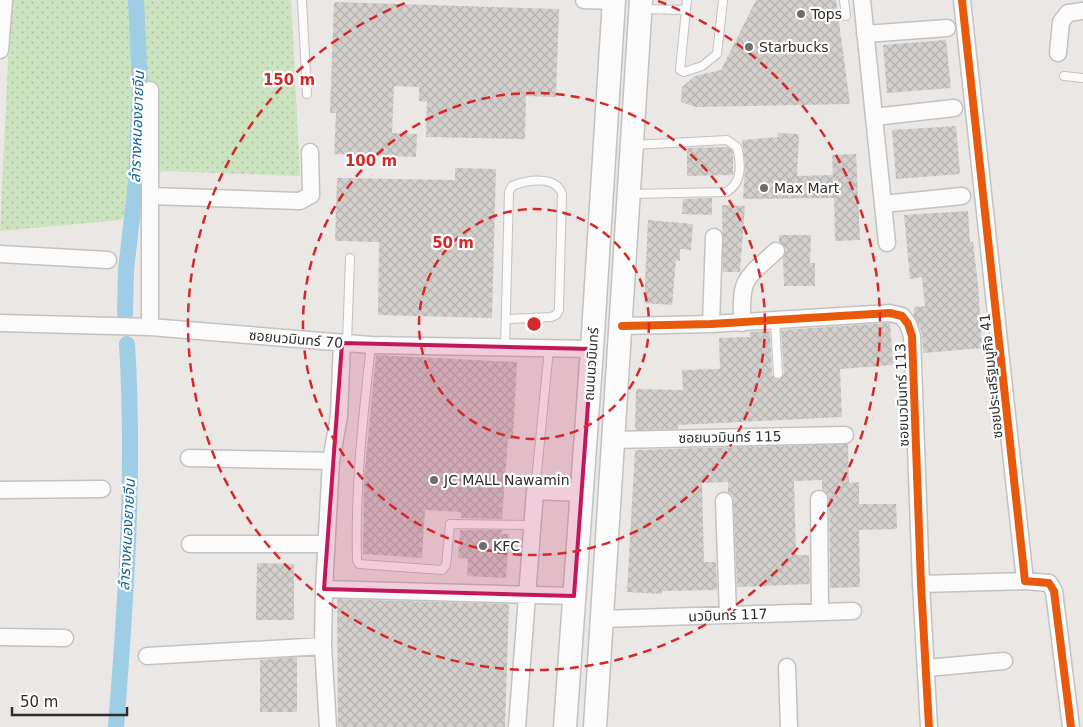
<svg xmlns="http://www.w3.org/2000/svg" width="1083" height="727" viewBox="0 0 1083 727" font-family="'DejaVu Sans','Noto Sans Thai',sans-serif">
	<defs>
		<pattern id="grass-dots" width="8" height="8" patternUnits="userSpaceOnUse" patternTransform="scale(1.25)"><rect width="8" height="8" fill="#cce3c0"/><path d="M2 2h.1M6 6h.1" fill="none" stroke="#b0c3a5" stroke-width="1.8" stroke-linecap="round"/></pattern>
		<pattern id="building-cross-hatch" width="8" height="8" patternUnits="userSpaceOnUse" patternTransform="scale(1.25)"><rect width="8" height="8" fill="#d2cfcd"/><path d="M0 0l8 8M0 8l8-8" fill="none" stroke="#b5b2b0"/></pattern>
	</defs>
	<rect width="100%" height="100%" fill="#eae7e4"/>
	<path fill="url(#grass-dots)" d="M 11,0 L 291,0 L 300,176 L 162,171 L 121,220 L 0,231 Z"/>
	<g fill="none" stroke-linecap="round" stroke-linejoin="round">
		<path stroke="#9dcee5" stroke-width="16" d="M 125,314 L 126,270 L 136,183 L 140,88 L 136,0
			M 116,727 C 126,599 135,472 127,344"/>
	</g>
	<path fill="url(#building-cross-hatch)" d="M 756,0 L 836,0 L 850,104 L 696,107 L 681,102 L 682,87 L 695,76 L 721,70 Z
		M 334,2 L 559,9 L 556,97 L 526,96 L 525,139 L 426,137 L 427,102 L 419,101 L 419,87 L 394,86 L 392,133 L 417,134 L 416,157 L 334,154 L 336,113 L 330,113 Z
		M 946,40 L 951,88 L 887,93 L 883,45 Z
		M 956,126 L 960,174 L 896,179 L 892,130 Z
		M 778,133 L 799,134 L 797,176 L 833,175 L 832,155 L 856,154 L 860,240 L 835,241 L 834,198 L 743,199 L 745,166 L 742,140 L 778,137 Z
		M 727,147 L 732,150 L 733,154 L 733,175 L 687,176 L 687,148 Z
		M 455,168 L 496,169 L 492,318 L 378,315 L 379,242 L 335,241 L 337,178 L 455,180 Z
		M 712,198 L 712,215 L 682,214 L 683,199 Z
		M 722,205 L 745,206 L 740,272 L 723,272 Z
		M 968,211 L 970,242 L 973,242 L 978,284 L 982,348 L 923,353 L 922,333 L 914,316 L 914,307 L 925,306 L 922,277 L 910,279 L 904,215 Z
		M 648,220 L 693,224 L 691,250 L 680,249 L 680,261 L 676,260 L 672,305 L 644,303 Z
		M 779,235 L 811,235 L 810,263 L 815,263 L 815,286 L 784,286 L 783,258 L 786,249 L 779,242 Z
		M 890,323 L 893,365 L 840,369 L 842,417 L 678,425 L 678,429 L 636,430 L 635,426 L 636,389 L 683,390 L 682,370 L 720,369 L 719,338 L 750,337 L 750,332 L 770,331 L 772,375 L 779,380 L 784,374 L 781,330 Z
		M 376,355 L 517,362 L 513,439 L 508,439 L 502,519 L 461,518 L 461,512 L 425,510 L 422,558 L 363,554 L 364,479 Z
		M 848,444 L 849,483 L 859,482 L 859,504 L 896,504 L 897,529 L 859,530 L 860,587 L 830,588 L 829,499 L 827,494 L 822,490 L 822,480 L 794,481 L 796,555 L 809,555 L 810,584 L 737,587 L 733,496 L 728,492 L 728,482 L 702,483 L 704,562 L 716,562 L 717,590 L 662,591 L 662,594 L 627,592 L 635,450 Z
		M 460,530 L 502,530 L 501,534 L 509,534 L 506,578 L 467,576 L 468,559 L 458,558 Z
		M 257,563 L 294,564 L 294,620 L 256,620 Z
		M 337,599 L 509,604 L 505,727 L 338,727 Z
		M 297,657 L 297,712 L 260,712 L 260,660 Z"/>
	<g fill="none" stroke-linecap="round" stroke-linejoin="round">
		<g stroke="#c3c2c2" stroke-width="10">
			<path id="lane" d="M 302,0 L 307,94
				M 687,0 L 680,70 L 684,72 L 702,66 L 717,54 L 723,0
				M 844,0 L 846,16
				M 643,9 L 686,10
				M 1064,76 L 1083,78
				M 631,194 L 726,192 C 743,183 741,164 737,147 L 727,140 L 633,145
				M 775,321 L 778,374
				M 347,343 L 350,258
				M 371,345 C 363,417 355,487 357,560 L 359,564 L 442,570 L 446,565 L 450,524 L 532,525
				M 505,347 L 509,192 L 512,186 C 527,180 556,175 562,194 L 559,310 L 556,315 L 551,317 L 506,319
				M 535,491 L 549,349"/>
		</g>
		<g stroke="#c3c2c2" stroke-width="19">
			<path id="street" d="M 584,0 L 614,1
				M 862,0 L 887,243
				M 962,0 L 1025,581 L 1049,583 L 1054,591 L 1071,727
				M 865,34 L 947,28
				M 0,50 L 4,0
				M 1058,53 L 1061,22 L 1068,13 L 1083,11
				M 150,90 L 150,327
				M 874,117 L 954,108
				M 151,196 L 300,201 L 311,195 L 310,152
				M 883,204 L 962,196
				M 0,254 L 108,260
				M 0,323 L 150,327 L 371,345 L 592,349
				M 742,323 C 741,278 743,281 776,251
				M 711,324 L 714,237
				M 622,326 L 711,324 L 890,313 L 902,316 L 908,324 L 912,336 L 921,584 L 929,727
				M 615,440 L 845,435
				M 189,458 L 331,461
				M 0,490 L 102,489
				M 819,499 L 820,612
				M 724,501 L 728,615
				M 190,544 L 326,544
				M 921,584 L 1025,581
				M 324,589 L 574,596
				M 603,619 L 853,611
				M 0,637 L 65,638
				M 147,656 L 323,646
				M 787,667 L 789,727
				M 927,668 L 1004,661
				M 328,727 L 323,646 L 324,589 L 331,461 L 339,416 L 342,343
				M 517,727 L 535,491 L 581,493"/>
		</g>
		<g stroke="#c3c2c2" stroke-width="25">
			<path id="secondary" d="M 565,727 L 592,349 L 614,0
				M 595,727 L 641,0"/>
		</g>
		<use href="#lane" stroke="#fcfbfb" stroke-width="8"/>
		<use href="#street" stroke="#fcfbfb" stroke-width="16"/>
		<use href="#secondary" stroke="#fcfbfb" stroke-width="22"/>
		<g stroke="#fff" stroke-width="11">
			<path id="cycleway" d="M 962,0 L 1025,581 L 1049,583 L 1054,591 L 1071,727
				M 622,326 L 711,324 L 890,313 L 902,316 L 908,324 L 912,336 L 921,584 L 929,727"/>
		</g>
		<use href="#cycleway" stroke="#e8590c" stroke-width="8"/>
	</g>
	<path fill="#c2185b" fill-opacity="0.2" stroke="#c2185b" stroke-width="4" stroke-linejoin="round" d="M 342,343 L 592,349 L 574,596 L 324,589 Z"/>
	<g fill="none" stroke="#d62828" stroke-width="2.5" stroke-dasharray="9 6">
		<circle cx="534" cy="324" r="115"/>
		<circle cx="534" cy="324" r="231"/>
		<path d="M658 1A346 346 0 1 1 410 1"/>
	</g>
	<g fill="#6f6e6d" stroke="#fff" stroke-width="2">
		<circle cx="801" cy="14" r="5"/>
		<circle cx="749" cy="47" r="5"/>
		<circle cx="764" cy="188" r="5"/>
		<circle cx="434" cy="480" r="5"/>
		<circle cx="483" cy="546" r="5"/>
	</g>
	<g text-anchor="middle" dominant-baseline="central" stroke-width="4.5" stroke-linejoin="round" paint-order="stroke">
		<g font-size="14" fill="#2d2d2d" stroke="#fff" text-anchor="start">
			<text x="811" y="14">Tops</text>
			<text x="759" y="47">Starbucks</text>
			<text x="774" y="188">Max Mart</text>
			<text x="444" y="480">JC MALL Nawamin</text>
			<text x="493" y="546">KFC</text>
		</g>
		<g font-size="14" fill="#2d2d2d" stroke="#fff">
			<text transform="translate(296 339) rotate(5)">ซอยนวมินทร์ 70</text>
			<text transform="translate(591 364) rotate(-86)">ถนนนวมินทร์</text>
			<text transform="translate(991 376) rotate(-96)">ซอยประเสริฐมนูกิจ 41</text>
			<text transform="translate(902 395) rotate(-92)">ซอยนวมินทร์ 113</text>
			<text transform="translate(730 437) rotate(-1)">ซอยนวมินทร์ 115</text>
			<text transform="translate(728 615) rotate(-2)">นวมินทร์ 117</text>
		</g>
		<g font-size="15" font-style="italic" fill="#186496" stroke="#fff">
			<text transform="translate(137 127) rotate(-88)">ลำรางหนองยายจีน</text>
			<text transform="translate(127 535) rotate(-87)">ลำรางหนองยายจีน</text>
		</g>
	</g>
	<circle cx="534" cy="324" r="8" fill="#d62828" stroke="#fff" stroke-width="2.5"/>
	<g font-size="15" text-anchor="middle" font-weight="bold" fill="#d62828" stroke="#fff" stroke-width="4.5" stroke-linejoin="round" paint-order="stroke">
		<text x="289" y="85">150 m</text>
		<text x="371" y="166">100 m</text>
		<text x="453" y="248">50 m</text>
	</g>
	<path d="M12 707v8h115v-8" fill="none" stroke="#2d2d2d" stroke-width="2.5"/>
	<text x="20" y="707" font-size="15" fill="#2d2d2d" stroke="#ffffff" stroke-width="4" paint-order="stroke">50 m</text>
</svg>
